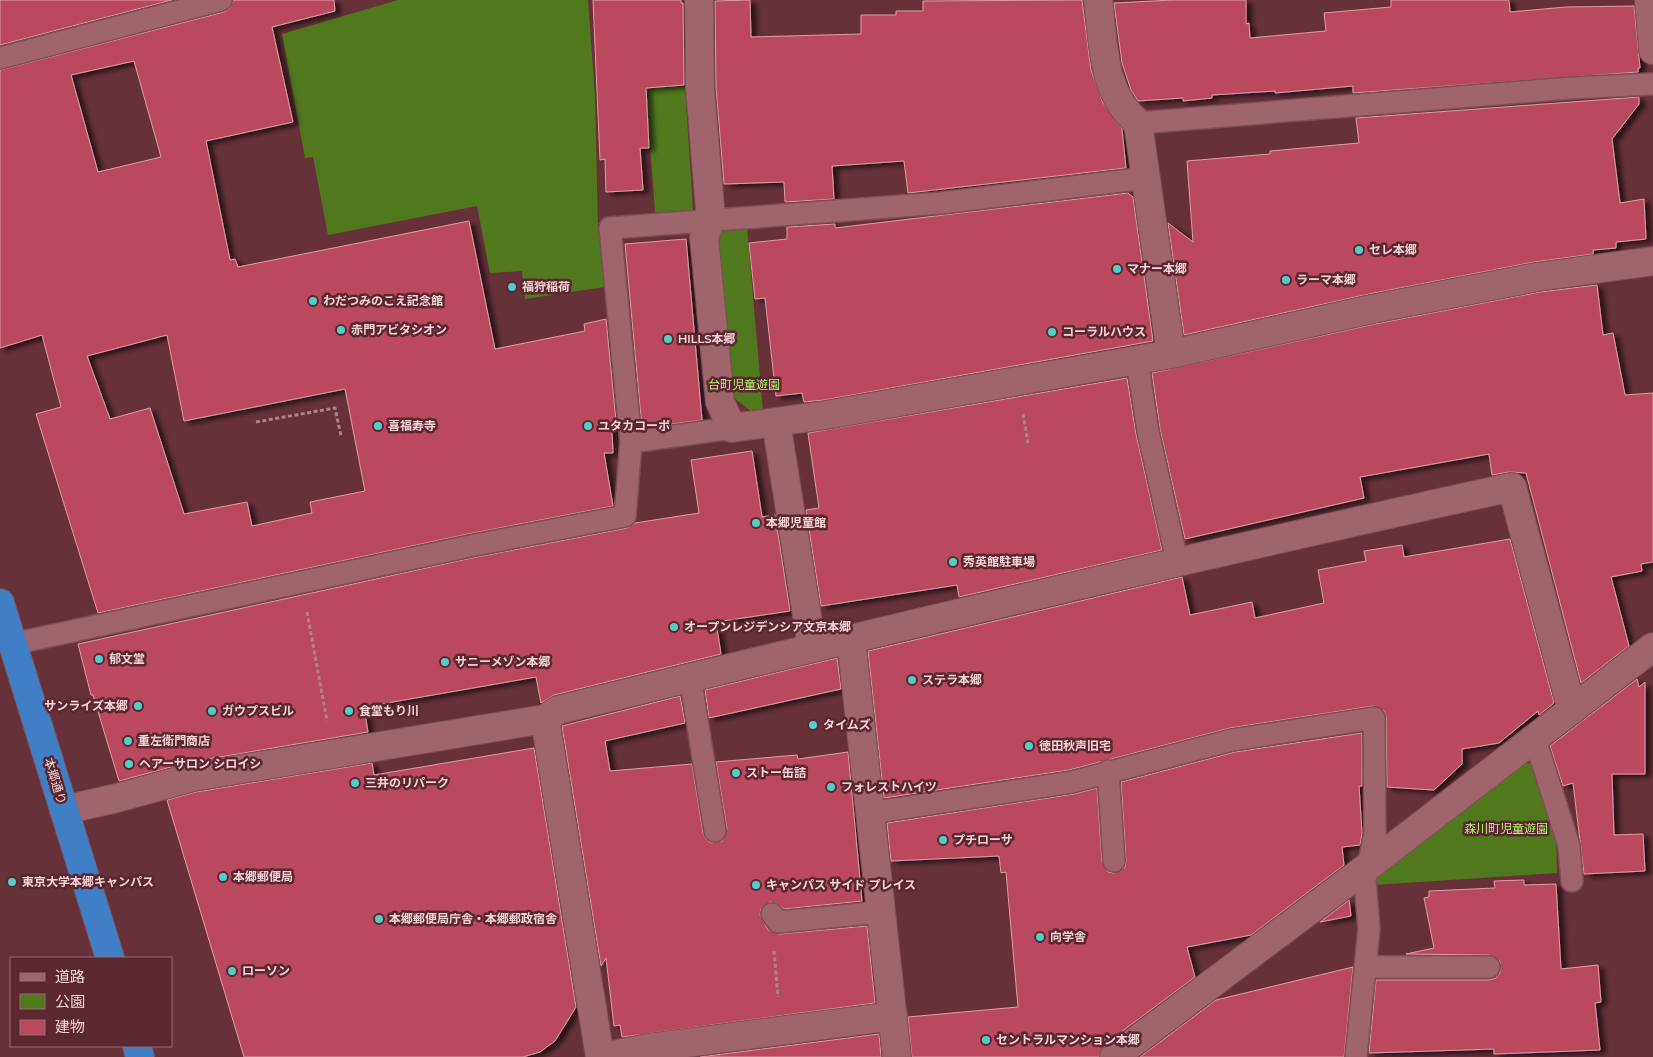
<svg xmlns="http://www.w3.org/2000/svg" width="1653" height="1057" viewBox="0 0 1653 1057" font-family="'Nunito Sans','Noto Sans JP',sans-serif">
	<defs>
		<filter id="shadow"><feDropShadow dx="5.5" dy="3" stdDeviation="2.5" flood-color="#0009"/></filter>
	</defs>
	<rect width="100%" height="100%" fill="#67313a"/>
	<path fill="#50791e" d="M 398,0 L 588,0 L 595,96 L 598,229 L 605,287 L 525,299 L 522,271 L 490,273 L 477,206 L 328,235 L 313,157 L 305,158 L 282,34 Z
		M 685,86 L 693,210 L 655,213 L 646,89 Z
		M 747,227 L 763,411 L 752,412 L 729,394 L 716,239 L 725,229 Z
		M 1521,761 L 1535,765 L 1556,835 L 1557,873 L 1374,885 L 1373,870 Z"/>
	<path fill="#ba4960" stroke="#dd9ca4" fill-rule="evenodd" filter="url(#shadow)" d="M 0,0 L 172,0 L 0,45 Z
		M 233,0 L 334,0 L 335,11 L 272,27 L 293,122 L 206,141 L 230,260 L 235,259 L 238,267 L 469,221 L 495,349 L 585,331 L 584,324 L 606,319 L 617,431 L 612,431 L 613,453 L 604,453 L 613,506 L 468,534 L 98,613 L 36,414 L 61,407 L 42,335 L 0,348 L 0,70 L 224,12 L 230,8 ZM 134,61 L 161,157 L 98,172 L 71,75 ZM 167,335 L 184,421 L 345,389 L 365,491 L 310,502 L 312,513 L 252,526 L 247,502 L 184,514 L 150,408 L 110,419 L 87,356 Z
		M 593,0 L 681,0 L 681,3 L 683,3 L 684,85 L 646,88 L 649,148 L 640,148 L 643,190 L 606,192 L 605,159 L 600,160 Z
		M 750,0 L 751,37 L 861,34 L 861,15 L 896,15 L 896,11 L 923,11 L 923,1 L 1082,0 L 1091,70 L 1103,103 L 1122,129 L 1126,168 L 908,193 L 904,161 L 832,166 L 834,199 L 785,202 L 784,182 L 724,184 L 716,87 L 715,1 Z
		M 1173,0 L 1246,0 L 1246,24 L 1249,23 L 1250,38 L 1326,31 L 1324,13 L 1391,7 L 1391,0 L 1509,0 L 1510,12 L 1566,7 L 1634,6 L 1640,68 L 1638,68 L 1638,72 L 1353,93 L 1353,86 L 1275,93 L 1275,91 L 1212,95 L 1212,98 L 1183,101 L 1183,98 L 1138,101 L 1131,90 L 1122,63 L 1114,3 Z
		M 1639,97 L 1639,104 L 1612,139 L 1620,203 L 1644,199 L 1646,239 L 1616,242 L 1616,248 L 1593,250 L 1593,254 L 1534,262 L 1369,294 L 1184,335 L 1168,223 L 1193,242 L 1187,161 L 1270,154 L 1270,151 L 1359,143 L 1356,118 Z
		M 1128,193 L 1133,197 L 1153,341 L 824,400 L 804,402 L 802,393 L 776,396 L 765,298 L 755,299 L 749,243 L 787,239 L 787,227 L 835,224 L 835,228 Z
		M 686,239 L 702,420 L 642,428 L 625,244 Z
		M 1597,285 L 1603,335 L 1613,333 L 1625,395 L 1653,393 L 1653,562 L 1641,564 L 1642,571 L 1611,577 L 1629,646 L 1581,683 L 1526,473 L 1509,472 L 1492,475 L 1489,454 L 1360,477 L 1364,498 L 1185,539 L 1160,429 L 1152,373 L 1375,324 L 1540,292 Z
		M 1127,378 L 1136,434 L 1162,550 L 959,597 L 957,585 L 821,606 L 806,510 L 819,508 L 808,433 Z
		M 752,451 L 762,517 L 775,515 L 790,611 L 716,622 L 721,654 L 554,695 L 541,703 L 536,677 L 364,707 L 368,732 L 190,762 L 119,781 L 93,695 L 91,695 L 78,644 L 472,558 L 627,528 L 635,523 L 699,513 L 691,460 Z
		M 1510,539 L 1554,703 L 1539,715 L 1538,711 L 1499,743 L 1462,749 L 1462,764 L 1434,790 L 1387,787 L 1386,717 L 1384,711 L 1373,706 L 1230,728 L 1069,770 L 884,798 L 868,651 L 1182,577 L 1190,615 L 1252,602 L 1255,618 L 1324,603 L 1318,570 L 1366,561 L 1364,551 L 1402,545 L 1404,557 Z
		M 837,658 L 841,689 L 709,718 L 705,690 Z
		M 1637,679 L 1639,687 L 1645,682 L 1645,774 L 1612,774 L 1614,835 L 1643,834 L 1645,871 L 1584,874 L 1573,783 L 1563,786 L 1550,746 Z
		M 680,696 L 685,723 L 605,741 L 610,771 L 692,764 L 703,833 L 706,839 L 711,843 L 722,841 L 727,829 L 716,762 L 797,755 L 798,759 L 848,752 L 862,901 L 784,909 L 777,903 L 770,902 L 761,909 L 760,915 L 768,930 L 779,934 L 867,926 L 875,1003 L 622,1037 L 620,1025 L 614,1026 L 606,958 L 601,966 L 562,726 Z
		M 1362,733 L 1362,786 L 1359,786 L 1362,833 L 1360,845 L 1342,847 L 1344,865 L 1251,935 L 1187,947 L 1195,977 L 1105,1044 L 1099,1057 L 912,1057 L 908,1017 L 1018,1007 L 1006,872 L 1001,873 L 999,856 L 891,861 L 887,823 L 1074,794 L 1097,788 L 1102,862 L 1108,872 L 1115,873 L 1125,867 L 1126,860 L 1121,782 L 1235,752 Z
		M 534,748 L 576,1007 L 555,1041 L 540,1052 L 523,1057 L 244,1057 L 167,800 L 196,792 L 372,763 L 374,775 Z
		M 1524,880 L 1524,885 L 1556,884 L 1561,969 L 1598,965 L 1601,1002 L 1595,1003 L 1600,1050 L 1494,1054 L 1494,1049 L 1369,1053 L 1376,980 L 1489,980 L 1496,978 L 1500,973 L 1500,961 L 1489,955 L 1406,954 L 1434,948 L 1424,898 L 1429,897 L 1429,891 L 1495,888 L 1494,881 Z
		M 1349,900 L 1351,916 L 1320,922 Z
		M 1353,967 L 1344,1057 L 1140,1057 L 1216,1000 Z
		M 879,1034 L 881,1057 L 700,1057 Z"/>
	<g fill="none" stroke-linecap="round" stroke-linejoin="round">
		<g stroke="#7d4f57" stroke-width="24">
			<path id="service" d="M 0,58 L 221,0
				M 1138,123 L 1571,88 L 1653,84
				M 1137,360 L 1148,431 L 1177,561
				M 631,442 L 732,428
				M 12,644 L 470,546 L 625,516 L 631,442 L 610,228 L 941,203 L 1146,178
				M 690,677 L 715,831
				M 1535,739 L 1569,846 L 1572,881
				M 1108,771 L 1114,861
				M 870,813 L 1072,782 L 1232,740 L 1374,718 L 1375,834 L 1365,880 L 1369,929 L 1356,1057
				M 772,914 L 778,922 L 881,912
				M 1366,967 L 1489,967"/>
		</g>
		<g stroke="#7d4f57" stroke-width="30">
			<path id="minor" d="M 699,0 L 700,88 L 711,220 L 704,237 L 720,402 L 732,428 L 826,415 L 1171,354 L 1372,309 L 1537,277 L 1653,261
				M 1098,0 C 1104,44 1101,92 1138,123 L 1171,354
				M 1649,0 L 1653,50
				M 776,422 L 812,647
				M 851,639 L 897,1057
				M 545,719 L 600,1057
				M 64,810 L 117,798 L 193,777 L 545,719 L 558,710 C 875,632 1193,557 1512,487 L 1572,710
				M 603,1057 L 648,1048 L 893,1016
				M 1114,1057 L 1366,868 L 1653,647"/>
		</g>
		<g stroke="#7d4f57" stroke-width="30">
			<path id="trunk" d="M 0,603 L 110,958
				M 137,1046 L 140,1057"/>
		</g>
		<path stroke="#ae8388" stroke-width="3" stroke-dasharray="4 2.5" stroke-linecap="butt" d="M 1023,414 L 1028,443
			M 256,422 L 335,408 L 341,436
			M 307,612 L 327,721
			M 774,951 L 778,997"/>
		<use href="#service" stroke="#9f646c" stroke-width="21"/>
		<use href="#minor" stroke="#9f646c" stroke-width="28"/>
		<use href="#trunk" stroke="#407fc6" stroke-width="28"/>
	</g>
	<g fill="#54cdc8" stroke="#5b2730" stroke-width="2">
		<circle cx="1359" cy="250" r="5"/>
		<circle cx="1117" cy="269" r="5"/>
		<circle cx="1286" cy="280" r="5"/>
		<circle cx="512" cy="287" r="5"/>
		<circle cx="313" cy="301" r="5"/>
		<circle cx="341" cy="330" r="5"/>
		<circle cx="1052" cy="332" r="5"/>
		<circle cx="668" cy="339" r="5"/>
		<circle cx="378" cy="426" r="5"/>
		<circle cx="588" cy="426" r="5"/>
		<circle cx="756" cy="523" r="5"/>
		<circle cx="953" cy="562" r="5"/>
		<circle cx="674" cy="627" r="5"/>
		<circle cx="99" cy="659" r="5"/>
		<circle cx="445" cy="662" r="5"/>
		<circle cx="912" cy="680" r="5"/>
		<circle cx="138" cy="706" r="5"/>
		<circle cx="212" cy="711" r="5"/>
		<circle cx="349" cy="711" r="5"/>
		<circle cx="813" cy="725" r="5"/>
		<circle cx="128" cy="741" r="5"/>
		<circle cx="1029" cy="746" r="5"/>
		<circle cx="129" cy="764" r="5"/>
		<circle cx="736" cy="773" r="5"/>
		<circle cx="355" cy="783" r="5"/>
		<circle cx="831" cy="787" r="5"/>
		<circle cx="943" cy="840" r="5"/>
		<circle cx="223" cy="877" r="5"/>
		<circle cx="12" cy="882" r="5"/>
		<circle cx="756" cy="885" r="5"/>
		<circle cx="379" cy="919" r="5"/>
		<circle cx="1040" cy="937" r="5"/>
		<circle cx="232" cy="971" r="5"/>
		<circle cx="986" cy="1040" r="5"/>
	</g>
	<g text-anchor="middle" dominant-baseline="central" stroke-width="5" stroke-linejoin="round" paint-order="stroke">
		<g font-size="12" font-weight="bold" fill="#f4d2d5" stroke="#5b2730" text-anchor="start">
			<text x="1369" y="250">セレ本郷</text>
			<text x="1127" y="269">マナー本郷</text>
			<text x="1296" y="280">ラーマ本郷</text>
			<text x="522" y="287">福狩稲荷</text>
			<text x="323" y="301">わだつみのこえ記念館</text>
			<text x="351" y="330">赤門アビタシオン</text>
			<text x="1062" y="332">コーラルハウス</text>
			<text x="678" y="339">HILLS本郷</text>
			<text x="388" y="426">喜福寿寺</text>
			<text x="598" y="426">ユタカコーポ</text>
			<text x="766" y="523">本郷児童館</text>
			<text x="963" y="562">秀英館駐車場</text>
			<text x="684" y="627">オープンレジデンシア文京本郷</text>
			<text x="109" y="659">郁文堂</text>
			<text x="455" y="662">サニーメゾン本郷</text>
			<text x="922" y="680">ステラ本郷</text>
			<text x="128" y="706" text-anchor="end">サンライズ本郷</text>
			<text x="222" y="711">ガウプスビル</text>
			<text x="359" y="711">食堂もり川</text>
			<text x="823" y="725">タイムズ</text>
			<text x="138" y="741">重左衛門商店</text>
			<text x="1039" y="746">徳田秋声旧宅</text>
			<text x="139" y="764">ヘアーサロン シロイシ</text>
			<text x="746" y="773">ストー缶詰</text>
			<text x="365" y="783">三井のリパーク</text>
			<text x="841" y="787">フォレストハイツ</text>
			<text x="953" y="840">プチローサ</text>
			<text x="233" y="877">本郷郵便局</text>
			<text x="22" y="882">東京大学本郷キャンパス</text>
			<text x="766" y="885">キャンパス サイド プレイス</text>
			<text x="389" y="919">本郷郵便局庁舎・本郷郵政宿舎</text>
			<text x="1050" y="937">向学舎</text>
			<text x="242" y="971">ローソン</text>
			<text x="996" y="1040">セントラルマンション本郷</text>
		</g>
		<g font-size="12" fill="#b3f470" stroke="#5b2730">
			<text x="744" y="385">台町児童遊園</text>
			<text x="1506" y="829">森川町児童遊園</text>
		</g>
		<g font-size="12" fill="#f4d2d5" stroke="#5b2730">
			<text transform="translate(55 781) rotate(73)">本郷通り</text>
		</g>
	</g>
	<rect x="10" y="957" width="162" height="90" fill="#5b2730" stroke="#986b72"/>
	<rect x="20" y="973" width="25" height="8" fill="#9f646c" stroke="#986b72"/>
	<text x="55" y="982" font-size="15" fill="#f4d2d5">道路</text>
	<rect x="20" y="994" width="25" height="15" fill="#50791e" stroke="#986b72"/>
	<text x="55" y="1007" font-size="15" fill="#f4d2d5">公園</text>
	<rect x="20" y="1020" width="25" height="15" fill="#ba4960" stroke="#986b72"/>
	<text x="55" y="1032" font-size="15" fill="#f4d2d5">建物</text>
</svg>
